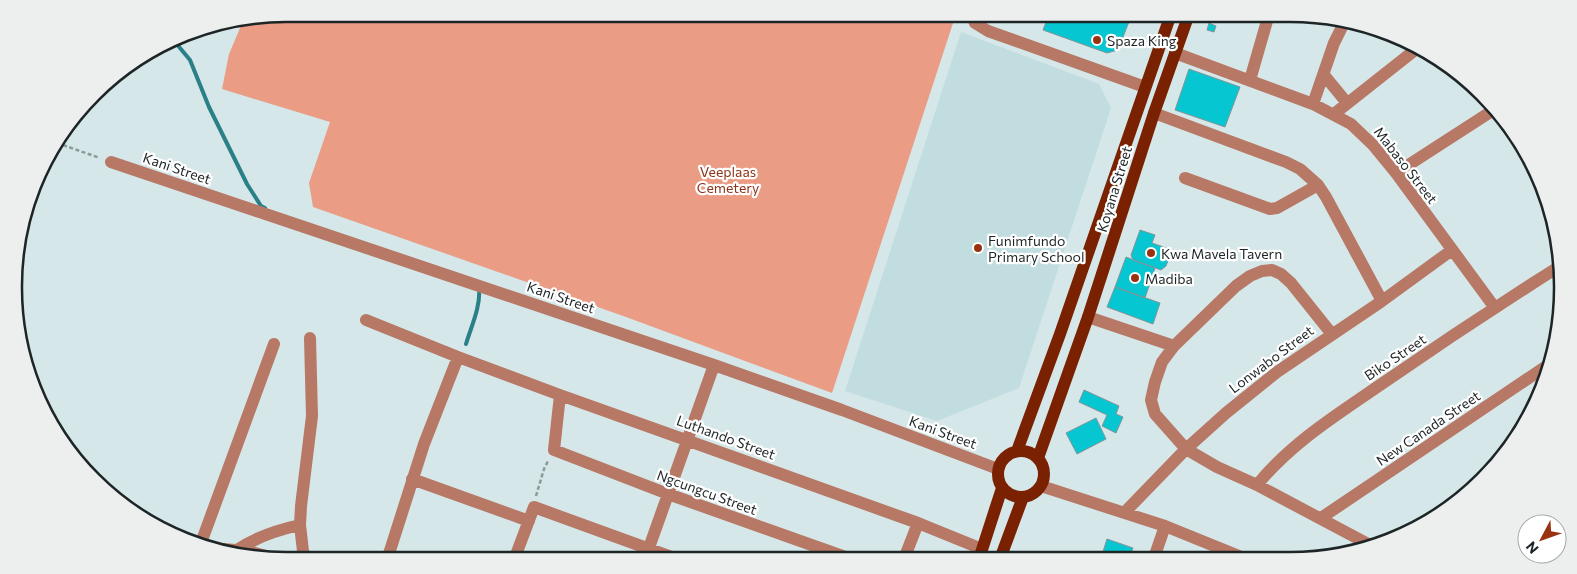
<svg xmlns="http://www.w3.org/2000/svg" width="1577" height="574" viewBox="0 0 1577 574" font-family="Commissioner,sans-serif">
	<rect width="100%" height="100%" fill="#d5e7e9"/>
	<path fill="#c2dddf" d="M 961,32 L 1099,84 L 1111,108 L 1019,388 L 937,421 L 845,391 Z"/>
	<path fill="#ea9c85" d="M 287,14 L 956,14 L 832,393 L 626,317 L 313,207 L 309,183 L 330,122 L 222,89 L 229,54 L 243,21 Z"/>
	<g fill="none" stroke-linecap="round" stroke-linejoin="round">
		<path stroke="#2a8087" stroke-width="4" d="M 175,42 L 190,60 L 209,107 L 247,184 L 261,206 L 265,208
			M 466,344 C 471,327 481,306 479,288"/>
	</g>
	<path fill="#06c6d2" stroke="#849596" d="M 1049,14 L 1132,14 L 1118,50 L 1107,53 L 1043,30 Z
		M 1209,23 L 1216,26 L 1214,32 L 1207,30 Z
		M 1189,69 L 1240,87 L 1225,127 L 1175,110 Z
		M 1140,230 L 1155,235 L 1152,243 L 1172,250 L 1166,266 L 1161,270 L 1133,260 L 1131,255 Z
		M 1126,257 L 1155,268 L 1145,298 L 1115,287 Z
		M 1115,287 L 1160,303 L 1153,324 L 1107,307 Z
		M 1084,390 L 1119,406 L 1116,414 L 1123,417 L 1116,433 L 1102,426 L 1107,415 L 1079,402 Z
		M 1096,418 L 1106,439 L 1077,454 L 1066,433 Z
		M 1107,539 L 1133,548 L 1129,558 L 1101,558 Z"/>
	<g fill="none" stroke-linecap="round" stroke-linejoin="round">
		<path stroke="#8c9a9b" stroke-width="2.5" stroke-dasharray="4 2.5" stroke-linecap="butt" d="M 57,143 L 100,158
			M 536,496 L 544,469 L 548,461"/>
		<path stroke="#b77866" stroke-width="12" d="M 971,14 L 975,23 L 988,31 L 1145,87
			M 1175,53 L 1313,104 L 1351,124 L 1373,145 L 1396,173 L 1495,308
			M 1324,75 L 1347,103
			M 1250,80 L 1269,14
			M 1313,104 L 1334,43 L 1345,21
			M 1154,113 L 1286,162 L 1300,169 L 1318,185 L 1326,197 L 1382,301
			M 1334,114 L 1415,50
			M 111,162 L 714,365 L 842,410 L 998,469
			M 1396,173 L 1492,111
			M 1185,178 L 1270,209 L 1277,208 L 1318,185
			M 1088,317 L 1174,346
			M 366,320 L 458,357 L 560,395 L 918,523 L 982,549
			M 1331,333 L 1291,283 L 1281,274 L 1272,270 L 1262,271 L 1250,276 L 1236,286 L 1174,346 L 1162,362 L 1155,382 L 1151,400 L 1155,414 L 1186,449 L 1217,467 L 1257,485 L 1370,545
			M 560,395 L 554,450 L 668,494 L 851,559
			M 412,479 L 529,521
			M 1257,485 C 1292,442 1338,414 1383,383 C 1441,343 1500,304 1560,266
			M 1041,486 L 1165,526 L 1244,558
			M 1125,512 L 1186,449 L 1226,413 L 1277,372 L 1382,301 L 1452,250
			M 1321,518 L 1551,363
			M 201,543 L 274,344
			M 210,548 L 248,551 L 273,558
			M 237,550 C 256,537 277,530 300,525
			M 1154,558 L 1165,526
			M 645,559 L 714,365
			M 904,559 L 918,523
			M 304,560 L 300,525 L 301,506 L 312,416 L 310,338
			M 387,560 L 424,444 L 458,357
			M 514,560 L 534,507 L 677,559"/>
		<path stroke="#792101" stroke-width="12" d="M998 474a23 23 0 1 1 46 0a23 23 0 1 1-46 0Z
			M 1017,451 L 1060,334 L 1171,14
			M 1038,458 L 1088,317 L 1154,113 L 1189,14
			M 979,559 L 1002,488
			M 1000,559 L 1023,497"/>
	</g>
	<g fill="#993210" stroke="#fff" stroke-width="2">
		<circle cx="1097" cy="40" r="5"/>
		<circle cx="978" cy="248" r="5"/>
		<circle cx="1151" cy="253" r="5"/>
		<circle cx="1135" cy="278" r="5"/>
	</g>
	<g text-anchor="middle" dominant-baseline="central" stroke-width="4.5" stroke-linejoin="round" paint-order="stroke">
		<g font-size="14" fill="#1e2526" stroke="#fff" text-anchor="start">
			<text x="1107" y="40">Spaza King</text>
			<text x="988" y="240">Funimfundo<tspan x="988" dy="16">Primary School</tspan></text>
			<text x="1161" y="253">Kwa Mavela Tavern</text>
			<text x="1145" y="278">Madiba</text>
		</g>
		<g font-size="14" fill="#1e2526" stroke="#fff">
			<text transform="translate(1406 165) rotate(52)">Mabaso Street</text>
			<text transform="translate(177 168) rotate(19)">Kani Street</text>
			<text transform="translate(1114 189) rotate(-73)">Koyana Street</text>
			<text transform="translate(561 297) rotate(19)">Kani Street</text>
			<text transform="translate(1395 357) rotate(-34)">Biko Street</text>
			<text transform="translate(1271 359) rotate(-37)">Lonwabo Street</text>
			<text transform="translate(1428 428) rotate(-34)">New Canada Street</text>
			<text transform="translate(943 432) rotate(20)">Kani Street</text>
			<text transform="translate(726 437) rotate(20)">Luthando Street</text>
			<text transform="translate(707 492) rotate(20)">Ngcungcu Street</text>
		</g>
		<g font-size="14" fill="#8d351a" stroke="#fff">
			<text x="728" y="171">Veeplaas<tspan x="728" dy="16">Cemetery</tspan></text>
		</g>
	</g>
	<path d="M0 0H1577V574H0ZM286 22H1290A264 264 0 0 1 1554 286V288A264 264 0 0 1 1290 552H286A264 264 0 0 1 22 288V286A264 264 0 0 1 286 22Z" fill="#edeeee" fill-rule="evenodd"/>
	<path fill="none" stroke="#1e2526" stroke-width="2.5" d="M286 22H1290A264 264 0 0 1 1554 286V288A264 264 0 0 1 1290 552H286A264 264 0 0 1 22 288V286A264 264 0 0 1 286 22Z"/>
	<g transform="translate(1542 539) rotate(229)"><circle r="24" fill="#ffffff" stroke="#a5a8a8"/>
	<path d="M0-4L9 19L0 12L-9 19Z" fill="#993210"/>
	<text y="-8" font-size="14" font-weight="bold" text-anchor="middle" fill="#1e2526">N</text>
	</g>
</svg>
